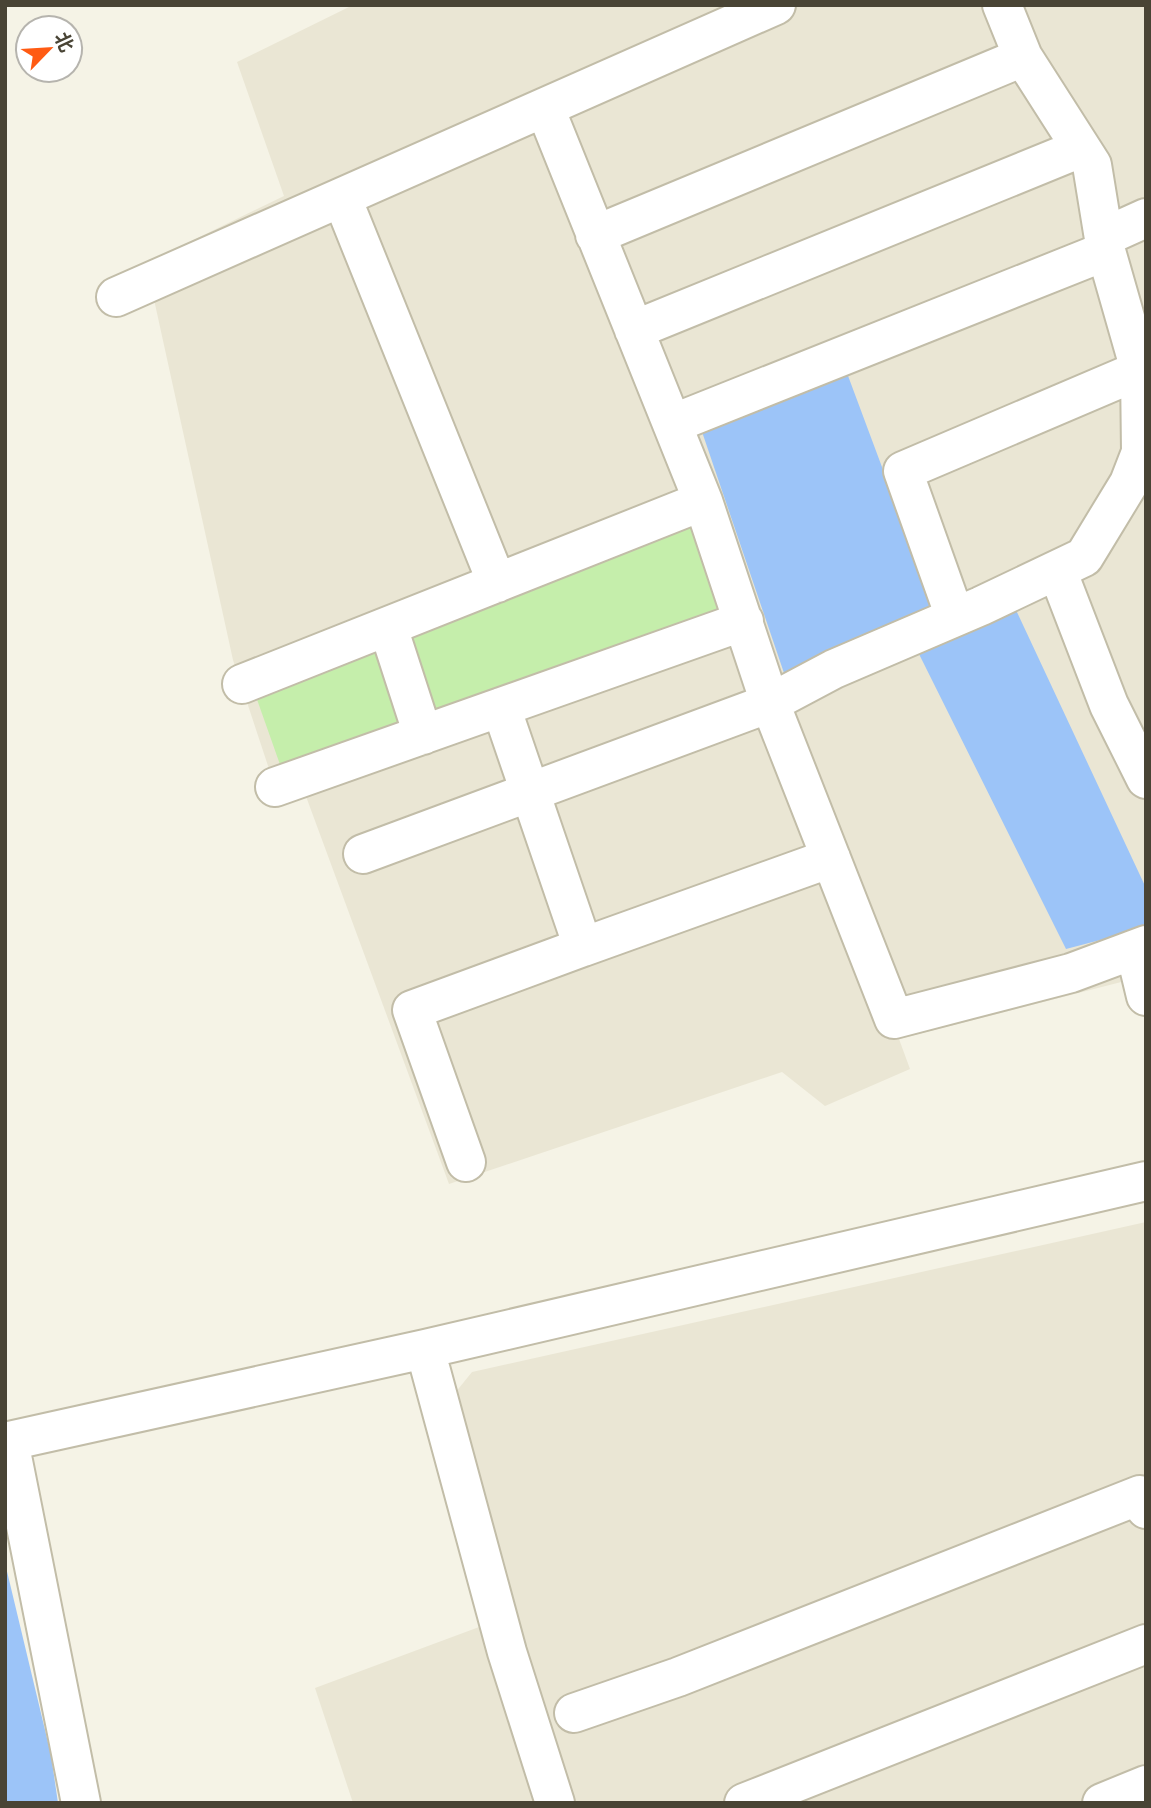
<svg xmlns="http://www.w3.org/2000/svg" width="1151" height="1808" viewBox="0 0 1151 1808" font-family="Inter,'Noto Sans SC',sans-serif">
	<rect width="100%" height="100%" fill="#f5f3e6"/>
	<path fill="#eae6d4" d="M 353,5 L 1146,5 L 1146,987 L 1129,980 L 899,1039 L 910,1069 L 825,1106 L 782,1072 L 449,1184 L 304,791 L 275,787 L 233,660 L 146,263 L 284,196 L 237,62 Z
		M 1146,1222 L 1146,1803 L 353,1803 L 315,1688 L 517,1613 L 455,1393 L 472,1372 Z"/>
	<path fill="#c5eeab" d="M 691,519 L 722,612 L 283,773 L 254,691 Z"/>
	<path fill="#9cc4f8" d="M 844,365 L 936,612 L 784,673 L 698,420 Z
		M 1016,610 L 1146,888 L 1146,928 L 1066,949 L 917,650 Z
		M 5,1563 L 51,1755 L 58,1803 L 5,1803 Z"/>
	<g fill="none" stroke-linecap="round" stroke-linejoin="round">
		<g stroke="#c2bda8" stroke-width="42">
			<path id="minor" d="M 545,108 L 703,501 L 770,703 L 894,1019 L 1071,973 L 1146,945
				M 342,198 L 497,583
				M 595,235 L 1023,57
				M 1104,237 L 1146,218
				M 116,297 L 776,5
				M 634,330 L 1081,148
				M 672,424 L 1106,251
				M 1057,570 L 1109,705 L 1146,779
				M 955,617 L 903,471 L 1140,370
				M 388,627 L 423,735
				M 242,684 L 703,501
				M 275,787 L 744,621
				M 363,854 L 770,703 L 834,669 L 981,606 L 1084,557 L 1129,483 L 1141,452 L 1140,370 L 1106,251 L 1092,165 L 1023,57 L 1002,5
				M 583,947 L 831,858
				M 1135,950 L 1146,996
				M 466,1162 L 412,1010 L 583,947 L 501,707
				M 425,1349 L 507,1652 L 555,1803
				M 574,1713 L 678,1677 L 1140,1495 L 1146,1509
				M 81,1803 L 9,1441 L 425,1349 L 1146,1181
				M 744,1803 L 1146,1644
				M 1102,1803 L 1146,1785"/>
		</g>
		<use href="#minor" stroke="#fff" stroke-width="38"/>
	</g>
	<rect width="1151" height="1808" fill="none" stroke="#494435" stroke-width="14"/>
	<g transform="translate(49 49) rotate(65)"><circle r="33" fill="#ffffff" stroke="#b6b4ae" stroke-width="2"/>
	<path d="M0-5L12 26L0 18L-12 26Z" fill="#ff5b13"/>
	<text y="-10" font-size="19" font-weight="bold" text-anchor="middle" fill="#494435">北</text>
	</g>
</svg>
